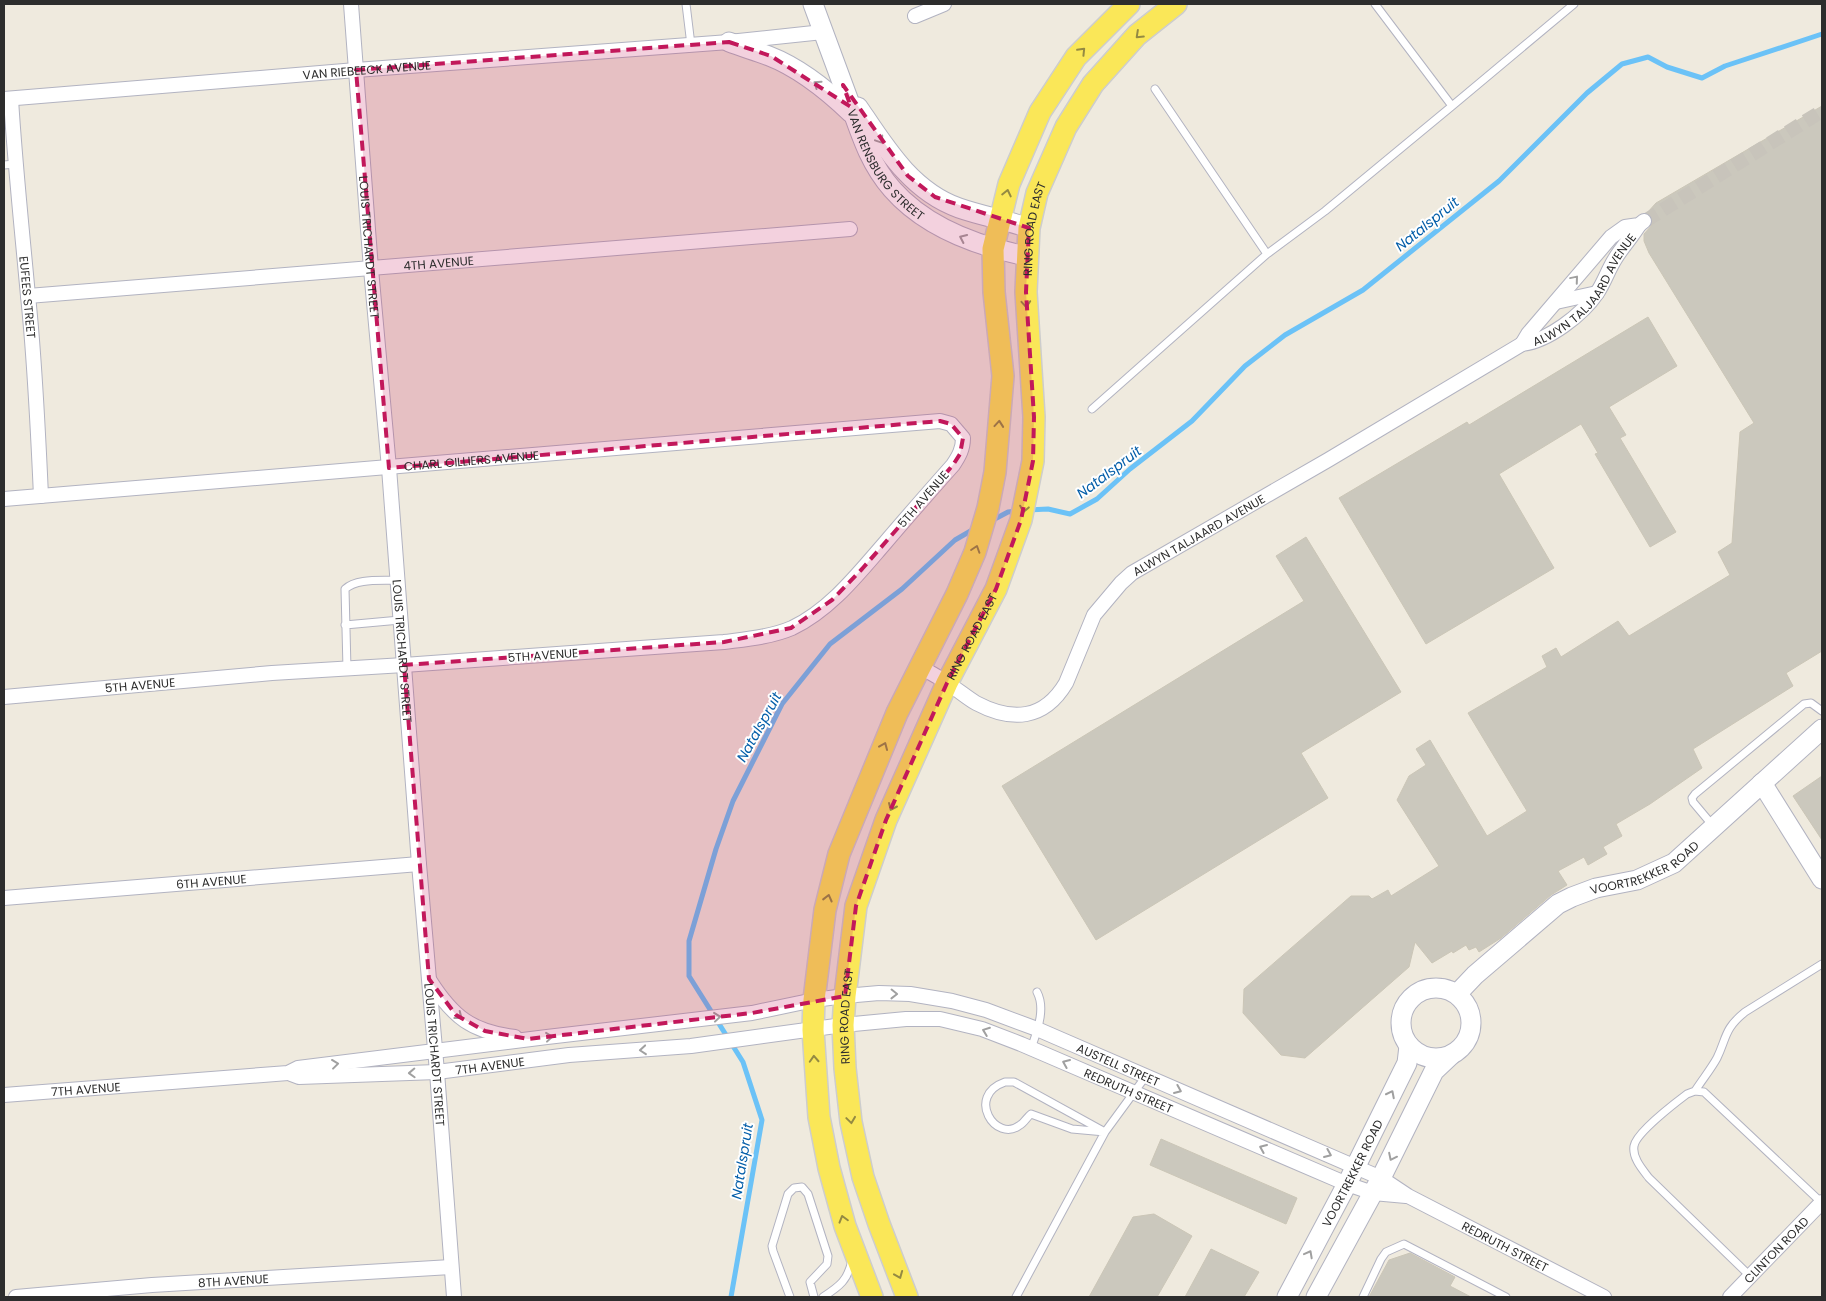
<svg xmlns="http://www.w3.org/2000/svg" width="1826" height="1301" viewBox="0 0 1826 1301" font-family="Poppins,sans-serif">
	<rect width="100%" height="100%" fill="#efeade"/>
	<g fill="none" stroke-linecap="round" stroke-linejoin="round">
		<path stroke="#6bc2f7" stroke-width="5" d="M 1028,510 L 1048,509 L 1070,514 L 1097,499 L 1130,469 L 1192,421 L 1245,366 L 1285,335 L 1363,290 L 1499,181 L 1587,93 L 1622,64 L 1648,57 L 1667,67 L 1702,78 L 1725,66 L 1822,34
			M 991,521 L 1008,512 L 1017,511
			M 731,1297 L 762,1120 L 743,1062 L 689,976 L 689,941 L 716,849 L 733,801 L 782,704 L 830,644 L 902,589 L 955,540 L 974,529"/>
	</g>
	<path fill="#cbc8bd" stroke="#cbc6b7" d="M 1822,106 L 1822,651 L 1786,673 L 1793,686 L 1693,749 L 1702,768 L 1650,804 L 1616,824 L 1622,836 L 1603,847 L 1607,854 L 1588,865 L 1584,857 L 1558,871 L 1567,885 L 1551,895 L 1501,938 L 1479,952 L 1476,947 L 1469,950 L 1466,945 L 1453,953 L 1452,951 L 1432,963 L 1415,942 L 1409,967 L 1305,1058 L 1281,1055 L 1243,1013 L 1244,989 L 1351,896 L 1369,896 L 1372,899 L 1388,890 L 1391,896 L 1439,866 L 1397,800 L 1409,776 L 1426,765 L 1416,749 L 1430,740 L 1487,836 L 1527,811 L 1468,713 L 1547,667 L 1542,656 L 1556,648 L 1561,657 L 1618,621 L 1629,636 L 1730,575 L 1718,552 L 1732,543 L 1740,432 L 1754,423 L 1649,253 L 1644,241 L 1644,234 L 1652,225 L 1653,220 L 1651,216 L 1647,213 L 1656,203 Z
		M 1648,317 L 1677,366 L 1609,407 L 1626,435 L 1620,438 L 1676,532 L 1650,547 L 1595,454 L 1598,453 L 1581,424 L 1499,474 L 1554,568 L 1426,644 L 1339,498 L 1467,422 L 1469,425 Z
		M 1306,537 L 1401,692 L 1301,753 L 1328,798 L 1096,940 L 1002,786 L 1304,601 L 1276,556 Z
		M 1822,776 L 1822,840 L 1793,796 Z
		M 1161,1139 L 1297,1198 L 1286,1224 L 1150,1165 Z
		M 1154,1214 L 1192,1236 L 1157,1297 L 1089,1297 L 1133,1217 Z
		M 1211,1249 L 1259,1272 L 1244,1297 L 1185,1297 Z
		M 1410,1253 L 1455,1277 L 1450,1286 L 1471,1297 L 1369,1297 L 1389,1260 Z"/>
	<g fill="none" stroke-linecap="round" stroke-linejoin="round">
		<path stroke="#c8c4bb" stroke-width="14" stroke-dasharray="14 7" stroke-linecap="butt" d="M 1645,221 L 1822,111"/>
		<g stroke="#b2b3c1" stroke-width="9">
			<path id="lane" d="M 686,4 L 691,45
				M 1375,4 L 1452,106 L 1574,4
				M 1155,89 L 1267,254 L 1325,211 L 1452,106
				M 4,165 L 15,164
				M 1092,409 L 1267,254
				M 345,625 L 400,620
				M 347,669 L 345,589 C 357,578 381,581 397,580
				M 1714,827 L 1693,802 L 1692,798 L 1695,794 L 1804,704 L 1811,703 L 1822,711
				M 1031,1049 C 1037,1031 1046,1009 1037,992
				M 1005,1082 L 1014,1082 L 1105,1132 L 1072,1129 L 1031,1114 C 1027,1117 1024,1123 1020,1125 C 996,1144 965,1096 1005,1082 Z
				M 1695,1091 C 1702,1080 1711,1069 1717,1058 C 1727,1037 1724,1029 1745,1012 L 1822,964
				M 1750,1276 L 1649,1178 C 1643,1170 1632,1158 1634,1146 C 1636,1133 1675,1103 1687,1094 L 1695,1091 L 1704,1092 L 1822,1203
				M 790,1297 L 773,1251 L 772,1246 L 788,1194 L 794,1188 L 802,1187 L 808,1194 L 828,1256 L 827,1264 L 810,1282 L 814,1297
				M 823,1297 C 840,1286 848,1280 852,1260
				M 1016,1297 L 1105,1132 L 1146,1076
				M 1363,1297 L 1381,1259 L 1386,1252 L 1404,1244 L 1506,1297"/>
		</g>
		<g stroke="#b2b3c1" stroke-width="16">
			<g id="street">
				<path id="s1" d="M 351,4 L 371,269 L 389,468 L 419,864 L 437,1072 L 454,1297"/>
				<path d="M 915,16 L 944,4"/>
				<path id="s2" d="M 4,99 L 356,70 L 729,42 L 823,32"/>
				<path id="s3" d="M 11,99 C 15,165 22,230 28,296 C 35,362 38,429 41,496"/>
				<path id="s4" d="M 28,296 L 850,229"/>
				<path d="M 1556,302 L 1597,293"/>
				<path d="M 1522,344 L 1528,334 L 1611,237 L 1625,227 L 1639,225 L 1644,221"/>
				<path id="s5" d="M 4,499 L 940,421 L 951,424 L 963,438 C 963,449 959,456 953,465 C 930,491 907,517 885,543 C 858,574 830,610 792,628 C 771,637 747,639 724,642 L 404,665 L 272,673 L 4,697"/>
				<path id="s6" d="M 920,667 C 929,672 939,677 947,683 C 957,689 966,697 976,703 C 1012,722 1044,720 1066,683 L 1094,615 L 1121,583 L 1132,573 L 1328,460 L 1522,344 C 1548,341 1582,315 1597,293 C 1604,283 1608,270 1615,259 C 1622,247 1632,237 1639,225"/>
				<path id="s7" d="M 4,898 L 419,864"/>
				<path d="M 430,981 C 453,1017 472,1032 515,1037"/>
				<path id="s8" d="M 291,1074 L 299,1077 L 437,1072 L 569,1055 L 691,1046 L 843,1025 L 906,1019 L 940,1019 L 982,1029 L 1021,1044 L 1347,1184 L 1373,1193 L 1406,1196"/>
				<path id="s9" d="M 4,1095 L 288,1073 L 298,1068 L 547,1037 L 752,1013 L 814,1000 L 845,996 L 879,993 L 910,994 L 952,1001 L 986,1010 L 1037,1029 L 1381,1178 L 1408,1196 L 1604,1297"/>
				<path id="s10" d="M 16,1297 L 152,1285 L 451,1267"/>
				<path id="s11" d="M 1730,1297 L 1822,1202"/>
			</g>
		</g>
		<g stroke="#b2b3c1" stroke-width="21">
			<g id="secondary">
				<path id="s12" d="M 813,4 C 825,37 838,71 850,104 C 861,135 870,164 892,189 C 926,228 977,246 1026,256"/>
				<path d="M 729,42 C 742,47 756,51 769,56 C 800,68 827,90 851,113"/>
				<path d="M 858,107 C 885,147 911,191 959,208 C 982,216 1006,220 1029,228"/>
				<path d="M 1762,783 L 1822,879"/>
				<circle cx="1436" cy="1023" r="35"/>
				<path id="s13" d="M 1457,994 L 1475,975 L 1558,904 L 1572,897 L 1596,888 L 1637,880 L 1674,863 L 1822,729"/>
				<path id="s14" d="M 1287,1297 L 1347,1184 L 1407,1063 L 1409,1046"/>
				<path d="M 1316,1297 L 1381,1178 L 1434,1071 L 1451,1055"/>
			</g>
		</g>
		<g stroke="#cdcdcd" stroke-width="24">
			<g id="primary">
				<path d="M 872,1297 L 845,1226 L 829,1168 L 819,1117 L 813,1030 L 814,1000 L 825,910 L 839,854 L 897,713 L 957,594 L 975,552 L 988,508 L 995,472 L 1003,376 L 994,292 L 993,249 L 1009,184 L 1040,112 L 1076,57 L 1129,4"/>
				<path id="s15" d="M 907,1297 L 879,1224 L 863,1177 L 851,1122 L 845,1068 L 843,1025 L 845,996 L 856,906 L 886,820 L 947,683 L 996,589 L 1021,520 L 1033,461 L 1034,417 L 1026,292 L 1029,228 L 1037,193 L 1066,127 L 1093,84 L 1137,35 L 1176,4"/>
			</g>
		</g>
		<use href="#lane" stroke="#fff" stroke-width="7"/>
		<use href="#street" stroke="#fff" stroke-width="14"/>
		<use href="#secondary" stroke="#fff" stroke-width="19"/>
		<use href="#primary" stroke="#fae758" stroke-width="21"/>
	</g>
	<defs><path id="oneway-chevron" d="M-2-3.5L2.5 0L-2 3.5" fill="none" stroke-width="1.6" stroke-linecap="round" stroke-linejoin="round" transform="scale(1.25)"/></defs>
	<g stroke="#948a42">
		<use href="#oneway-chevron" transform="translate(1139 35) rotate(137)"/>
		<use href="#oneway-chevron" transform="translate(1082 51) rotate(-46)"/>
		<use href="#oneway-chevron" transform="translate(1007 193) rotate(-77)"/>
		<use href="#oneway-chevron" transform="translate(1026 304) rotate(86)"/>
		<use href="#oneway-chevron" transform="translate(999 424) rotate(-85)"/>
		<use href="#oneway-chevron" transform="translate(1024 509) rotate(101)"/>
		<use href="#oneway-chevron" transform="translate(976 549) rotate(-72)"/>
		<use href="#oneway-chevron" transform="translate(884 746) rotate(-67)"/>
		<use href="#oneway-chevron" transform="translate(892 807) rotate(114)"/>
		<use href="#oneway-chevron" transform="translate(828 898) rotate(-76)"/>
		<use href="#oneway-chevron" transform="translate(814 1059) rotate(-93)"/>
		<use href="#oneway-chevron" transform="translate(851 1120) rotate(82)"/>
		<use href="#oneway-chevron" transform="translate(843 1219) rotate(-106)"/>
		<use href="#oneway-chevron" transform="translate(899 1275) rotate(68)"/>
	</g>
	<g stroke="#a0a0a0">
		<use href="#oneway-chevron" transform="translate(817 84) rotate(-145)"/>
		<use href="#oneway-chevron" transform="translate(880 140) rotate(56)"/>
		<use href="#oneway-chevron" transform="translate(963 238) rotate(-155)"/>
		<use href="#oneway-chevron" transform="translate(1575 279) rotate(-50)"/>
		<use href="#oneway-chevron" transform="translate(894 994) rotate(1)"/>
		<use href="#oneway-chevron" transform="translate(459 1016) rotate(38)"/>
		<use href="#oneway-chevron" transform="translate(717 1017) rotate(-6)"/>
		<use href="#oneway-chevron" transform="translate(986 1031) rotate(-159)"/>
		<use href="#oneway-chevron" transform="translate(549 1037) rotate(-6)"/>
		<use href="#oneway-chevron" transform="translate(643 1050) rotate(175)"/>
		<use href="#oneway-chevron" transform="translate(1066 1063) rotate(-157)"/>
		<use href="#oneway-chevron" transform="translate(335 1064) rotate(-7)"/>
		<use href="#oneway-chevron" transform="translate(412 1073) rotate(178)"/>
		<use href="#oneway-chevron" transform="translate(1178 1090) rotate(23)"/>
		<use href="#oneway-chevron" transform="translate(1391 1094) rotate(-63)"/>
		<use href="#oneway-chevron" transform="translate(1263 1148) rotate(-157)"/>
		<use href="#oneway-chevron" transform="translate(1328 1154) rotate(23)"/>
		<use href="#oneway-chevron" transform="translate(1392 1157) rotate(116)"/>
		<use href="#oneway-chevron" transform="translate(1309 1254) rotate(-62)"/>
	</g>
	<path fill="#c2185b" fill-opacity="0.2" stroke="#c2185b" stroke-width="4" stroke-dasharray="10 6" stroke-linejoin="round" d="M 729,42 L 771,56 L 851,107 L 843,85 L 908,176 L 935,197 L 1029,228 L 1026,292 L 1034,417 L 1033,461 L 1021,520 L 996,589 L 947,683 L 886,820 L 856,906 L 845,996 L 752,1013 L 528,1039 L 485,1031 L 456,1015 L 429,979 L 404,665 L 724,642 L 791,628 L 832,600 L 862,569 L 953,465 L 960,454 L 963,438 L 951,424 L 940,421 L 389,468 L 356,70 Z"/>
	<g text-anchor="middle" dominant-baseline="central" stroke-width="4" stroke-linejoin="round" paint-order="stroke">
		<g font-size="12" fill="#2d2d2d" stroke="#fff">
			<text stroke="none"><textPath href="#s2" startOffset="364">VAN RIEBEECK AVENUE</textPath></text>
			<text stroke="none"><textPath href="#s12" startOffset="178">VAN RENSBURG STREET</textPath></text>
			<text stroke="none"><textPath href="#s15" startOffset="1115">RING ROAD EAST</textPath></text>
			<text stroke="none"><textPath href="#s1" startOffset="244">LOUIS TRICHARDT STREET</textPath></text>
			<text stroke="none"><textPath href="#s4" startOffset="412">4TH AVENUE</textPath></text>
			<text stroke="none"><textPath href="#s6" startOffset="840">ALWYN TALJAARD AVENUE</textPath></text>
			<text stroke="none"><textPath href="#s3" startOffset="199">EUFEES STREET</textPath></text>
			<text stroke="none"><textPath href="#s5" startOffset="469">CHARL CILLIERS AVENUE</textPath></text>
			<text transform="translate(923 499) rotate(-49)">5TH AVENUE</text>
			<text stroke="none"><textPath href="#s6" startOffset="378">ALWYN TALJAARD AVENUE</textPath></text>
			<text stroke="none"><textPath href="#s15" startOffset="695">RING ROAD EAST</textPath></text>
			<text stroke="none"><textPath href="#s1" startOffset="649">LOUIS TRICHARDT STREET</textPath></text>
			<text transform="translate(543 655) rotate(-4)">5TH AVENUE</text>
			<text transform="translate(140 685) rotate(-5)">5TH AVENUE</text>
			<text stroke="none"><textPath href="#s13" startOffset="230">VOORTREKKER ROAD</textPath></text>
			<text stroke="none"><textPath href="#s7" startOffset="208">6TH AVENUE</textPath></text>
			<text stroke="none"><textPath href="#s15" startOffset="290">RING ROAD EAST</textPath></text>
			<text stroke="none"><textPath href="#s1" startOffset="1054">LOUIS TRICHARDT STREET</textPath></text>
			<text stroke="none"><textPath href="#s9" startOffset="1134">AUSTELL STREET</textPath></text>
			<text stroke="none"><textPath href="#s8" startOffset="200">7TH AVENUE</textPath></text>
			<text stroke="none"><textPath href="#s9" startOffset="82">7TH AVENUE</textPath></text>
			<text stroke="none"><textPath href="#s8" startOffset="855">REDRUTH STREET</textPath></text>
			<text stroke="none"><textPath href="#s14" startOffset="140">VOORTREKKER ROAD</textPath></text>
			<text stroke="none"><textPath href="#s9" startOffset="1562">REDRUTH STREET</textPath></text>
			<text stroke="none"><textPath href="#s11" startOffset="66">CLINTON ROAD</textPath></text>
			<text stroke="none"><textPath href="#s10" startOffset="218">8TH AVENUE</textPath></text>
		</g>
		<g font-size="14" font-style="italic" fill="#045ea9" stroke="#fff">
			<text transform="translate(1427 224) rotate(-39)">Natalspruit</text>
			<text transform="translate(1109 472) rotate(-37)">Natalspruit</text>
			<text transform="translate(759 727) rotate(-61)">Natalspruit</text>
			<text transform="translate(742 1161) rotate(-81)">Natalspruit</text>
		</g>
	</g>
	<rect width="1826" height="1301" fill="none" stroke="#2d2d2d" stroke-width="10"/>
</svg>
